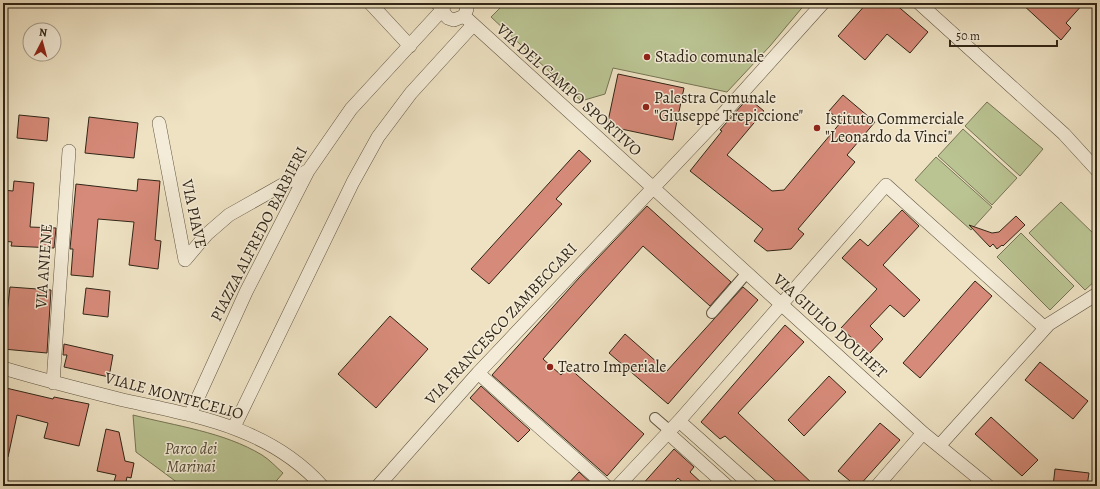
<svg xmlns="http://www.w3.org/2000/svg" width="1100" height="489" viewBox="0 0 1100 489" font-family="Alegreya,serif">
	<rect width="100%" height="100%" fill="#eee2c3"/>
	<filter id="stains"><feTurbulence type="fractalNoise" baseFrequency=".005" numOctaves="4"/><feColorMatrix values="0 0 0 0 .2 0 0 0 0 .09 0 0 0 0 .02 0 0 0 .5 -.17"/></filter>
	<radialGradient id="worn" r=".72"><stop offset=".6" stop-color="#630" stop-opacity="0"/><stop offset="1" stop-color="#630" stop-opacity=".3"/></radialGradient>
	<path fill="#bac392" stroke="#767454" d="M 505,3 L 806,3 L 770,46 L 727,92 L 613,68 L 605,94 L 581,101 L 491,17 Z
		M 987,102 L 1043,149 L 1020,176 L 965,126 Z
		M 963,129 L 1017,178 L 992,205 L 938,156 Z
		M 936,157 L 992,207 L 971,230 L 915,180 Z
		M 1061,202 L 1097,237 L 1097,279 L 1085,290 L 1029,233 Z
		M 1021,233 L 1074,286 L 1050,310 L 997,257 Z
		M 133,415 C 176,426 224,432 262,455 C 270,460 276,467 283,473 L 272,486 L 182,486 L 136,452 Z"/>
	<path fill="#d68a79" stroke="#312617" d="M 867,3 L 894,3 L 928,32 L 910,53 L 887,34 L 865,60 L 838,36 Z
		M 1021,3 L 1084,3 L 1066,23 L 1071,28 L 1061,40 Z
		M 618,74 L 684,88 L 673,140 L 607,126 Z
		M 843,95 L 875,122 L 847,155 L 855,162 L 798,229 L 804,234 L 791,249 L 767,251 L 754,241 L 763,229 L 690,171 L 722,131 L 720,130 L 748,98 L 764,111 L 727,155 L 772,191 L 784,190 L 841,122 L 829,111 Z
		M 19,115 L 49,118 L 47,141 L 17,138 Z
		M 89,117 L 138,123 L 134,158 L 85,153 Z
		M 579,150 L 591,161 L 556,199 L 562,204 L 489,284 L 471,269 Z
		M 138,179 L 160,181 L 155,240 L 161,241 L 158,269 L 129,265 L 134,222 L 98,219 L 93,277 L 71,275 L 73,249 L 70,249 L 76,184 L 137,191 Z
		M 14,181 L 34,183 L 30,227 L 56,228 L 54,248 L 11,246 L 12,242 L 3,241 L 3,190 L 13,191 Z
		M 647,206 L 731,282 L 710,306 L 643,246 L 543,359 L 561,375 L 568,367 L 644,434 L 607,476 L 492,375 L 579,278 Z
		M 902,210 L 919,226 L 883,265 L 920,300 L 904,317 L 890,305 L 870,326 L 883,339 L 869,354 L 841,328 L 877,289 L 842,258 L 860,239 L 868,246 Z
		M 1016,216 L 1025,225 L 1003,246 L 1002,245 L 997,249 L 993,244 L 990,247 L 969,225 L 992,233 L 999,232 Z
		M 975,281 L 992,296 L 920,378 L 903,363 Z
		M 10,287 L 51,290 L 47,353 L 3,349 Z
		M 743,287 L 758,300 L 668,404 L 609,353 L 625,334 L 667,371 Z
		M 86,288 L 110,291 L 108,317 L 83,314 Z
		M 390,316 L 428,349 L 376,408 L 338,374 Z
		M 785,325 L 804,342 L 738,413 L 815,486 L 781,486 L 725,436 L 720,439 L 701,422 Z
		M 64,344 L 113,355 L 109,377 L 64,367 L 67,355 L 63,355 Z
		M 1040,362 L 1088,401 L 1073,419 L 1025,380 Z
		M 829,376 L 846,392 L 804,436 L 788,420 Z
		M 481,386 L 530,430 L 518,442 L 470,398 Z
		M 6,388 L 53,399 L 54,397 L 89,404 L 79,446 L 44,438 L 48,423 L 17,415 L 8,457 L 3,456 L 3,401 Z
		M 991,417 L 1038,460 L 1022,476 L 975,434 Z
		M 880,423 L 900,440 L 859,486 L 856,486 L 838,471 Z
		M 106,429 L 119,432 L 125,461 L 134,463 L 131,478 L 127,477 L 125,486 L 113,485 L 116,475 L 97,471 Z
		M 674,449 L 694,467 L 690,472 L 705,486 L 687,486 L 678,478 L 670,486 L 641,486 Z
		M 1055,469 L 1089,473 L 1087,486 L 1053,486 Z
		M 579,472 L 594,486 L 566,486 Z"/>
	<g fill="none" stroke-linecap="round" stroke-linejoin="round">
		<g stroke="#605542" stroke-width="12">
			<path id="pedestrian" d="M 712,313 L 746,274
				M 655,418 L 670,431"/>
		</g>
		<g stroke="#605542" stroke-width="14">
			<path id="minor" d="M 370,3 L 410,46
				M 444,3 L 443,12 L 448,18 L 454,20 L 464,16 L 467,9 L 465,3
				M 919,3 L 1064,134 L 1097,170
				M 464,16 L 923,433 L 988,486
				M 159,123 L 185,260 L 207,234 L 229,215 L 307,171
				M 3,368 C 43,380 83,390 123,400 C 196,416 269,427 322,486
				M 478,373 L 606,486
				M 53,383 L 69,151
				M 190,415 L 246,292 L 308,171 L 351,109 L 443,9 L 437,3
				M 679,421 L 752,486
				M 234,427 L 353,182 L 378,137 L 411,93 L 473,25
				M 668,433 L 727,486
				M 939,446 L 1049,324 L 1097,294
				M 378,486 L 478,373 L 723,114 L 823,3
				M 618,486 L 679,421 L 886,185 L 1045,328
				M 877,486 L 923,433"/>
		</g>
		<use href="#pedestrian" stroke="#f4ecd8" stroke-width="10"/>
		<use href="#minor" stroke="#f4ecd8" stroke-width="13"/>
	</g>
	<g fill="#8f2418" stroke="#f4ecd8" stroke-width="1.5">
		<circle cx="647" cy="57" r="4"/>
		<circle cx="646" cy="107" r="4"/>
		<circle cx="817" cy="128" r="4"/>
		<circle cx="550" cy="367" r="4"/>
	</g>
	<g text-anchor="middle" dominant-baseline="central" stroke-width="3" stroke-linejoin="round" paint-order="stroke">
		<g font-size="16" fill="#312617" stroke="#f4ecd8" text-anchor="start">
			<text x="655" y="57">Stadio comunale</text>
			<text x="654" y="98">Palestra Comunale<tspan x="654" dy="18">"Giuseppe Trepiccione"</tspan></text>
			<text x="825" y="119">Istituto Commerciale<tspan x="825" dy="18">"Leonardo da Vinci"</tspan></text>
			<text x="558" y="367">Teatro Imperiale</text>
		</g>
		<g font-size="16" fill="#312617" stroke="#f4ecd8">
			<text transform="translate(569 90) rotate(42)">VIA DEL CAMPO SPORTIVO</text>
			<text transform="translate(194 214) rotate(78)">VIA PIAVE</text>
			<text transform="translate(259 234) rotate(-63)">PIAZZA ALFREDO BARBIERI</text>
			<text transform="translate(44 266) rotate(-86)">VIA ANIENE</text>
			<text transform="translate(501 324) rotate(-47)">VIA FRANCESCO ZAMBECCARI</text>
			<text transform="translate(830 326) rotate(42)">VIA GIULIO DOUHET</text>
			<text transform="translate(174 396) rotate(15)">VIALE MONTECELIO</text>
		</g>
		<g font-size="16" font-style="italic" fill="#534d36" stroke="#f4ecd8">
			<text x="191" y="449">Parco dei<tspan x="191" dy="18">Marinai</tspan></text>
		</g>
	</g>
	<rect width="1100" height="489" fill="none" stroke="#eee2c3" stroke-width="16"/>
	<rect x="4" y="4" width="1092" height="481" fill="none" stroke="#312617" stroke-width="2"/>
	<rect x="8" y="8" width="1084" height="473" fill="none" stroke="#312617"/>
	<g transform="translate(42 42) rotate(6)"><circle r="19" fill="#f4ecd8" stroke="#a69d8b"/>
	<path d="M0-3L7 15L0 10L-7 15Z" fill="#8f2418"/>
	<text y="-6" font-size="11" font-weight="bold" text-anchor="middle" fill="#312617">N</text>
	</g>
	<path d="M950 40v6h107v-6" fill="none" stroke="#312617" stroke-width="2"/>
	<text x="956" y="40" font-size="12" fill="#312617" stroke="#f4ecd8" stroke-width="3" paint-order="stroke">50 m</text>
	<rect width="100%" height="100%" filter="url(#stains)"/>
	<rect width="100%" height="100%" fill="url(#worn)"/>
</svg>
